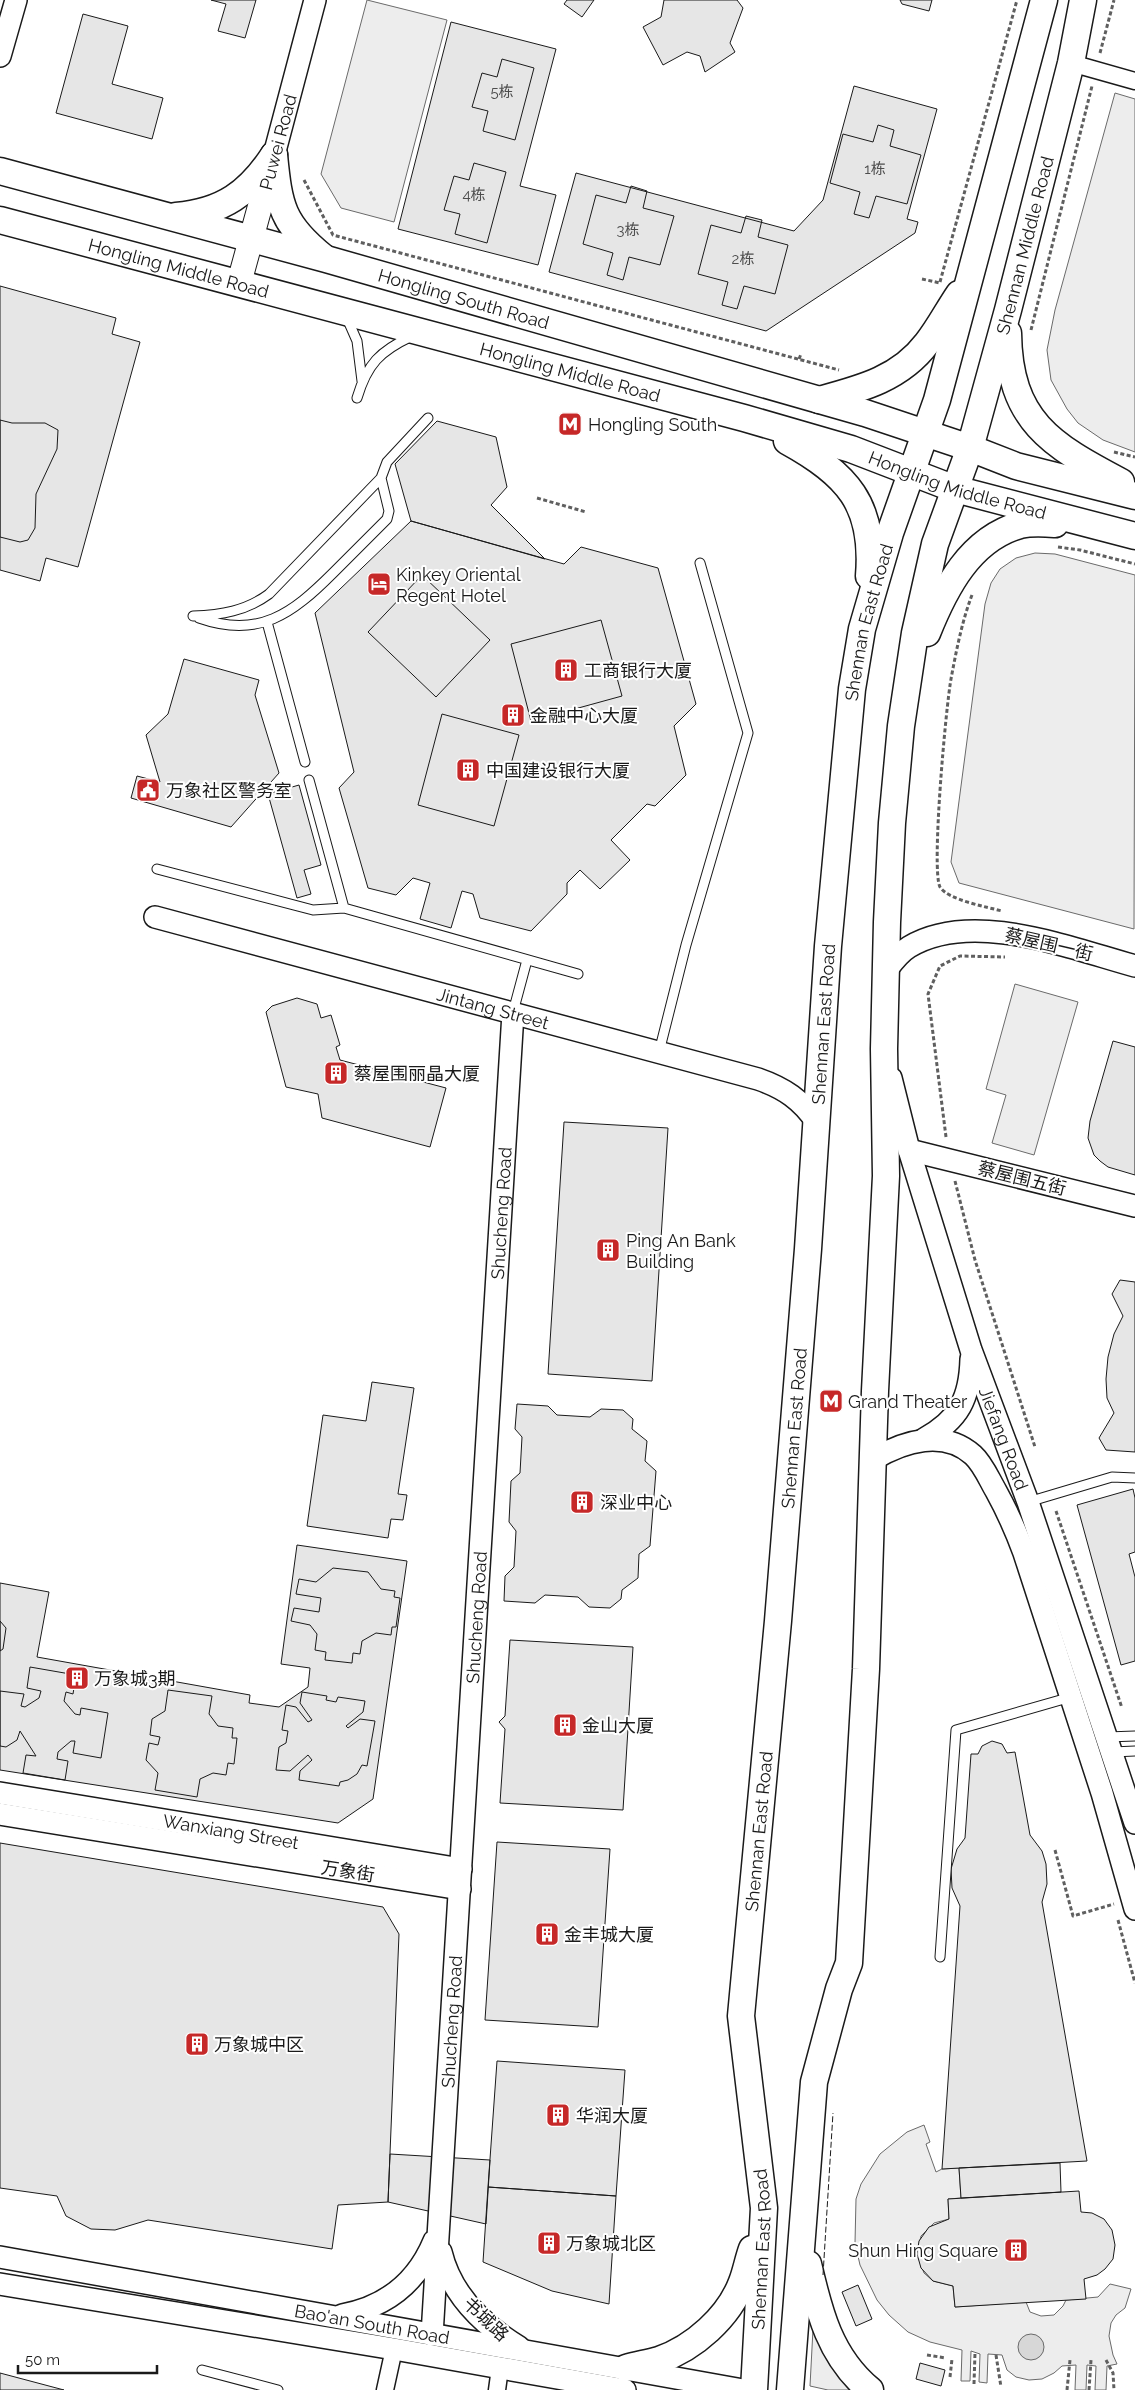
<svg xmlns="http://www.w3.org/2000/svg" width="1135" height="2390" viewBox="0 0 1135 2390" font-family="Raleway,'Noto Sans SC',sans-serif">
	<rect width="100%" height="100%" fill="#fff"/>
	<path fill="#ededed" stroke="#6a6a6a" d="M 367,0 L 447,20 L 394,222 L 341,208 L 321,174 Z
		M 1115,93 L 1135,99 L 1135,452 L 1103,440 L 1078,423 L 1067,409 L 1051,380 L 1047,350 L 1055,310 Z
		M 1035,553 L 1055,554 L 1135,575 L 1134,929 L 959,883 L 951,862 L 985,604 L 991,583 L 1000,569 L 1016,558 Z
		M 1015,984 L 1078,1002 L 1034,1155 L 992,1143 L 1006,1095 L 986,1089 Z
		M 924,2125 L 930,2142 L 926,2144 L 936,2172 L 942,2169 L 959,2168 L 961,2198 L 948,2199 L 949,2219 L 934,2223 L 921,2236 L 917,2254 L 924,2273 L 933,2281 L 953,2286 L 955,2307 L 1026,2302 L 1030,2312 L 1041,2316 L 1054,2315 L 1063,2306 L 1066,2300 L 1098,2297 L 1110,2284 L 1131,2289 L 1125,2308 L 1116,2315 L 1111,2323 L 1109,2336 L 1113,2355 L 1117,2364 L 1107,2366 L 1106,2390 L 1095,2390 L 1096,2366 L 1087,2365 L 1086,2390 L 1075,2390 L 1076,2365 L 1062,2366 L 1054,2373 L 1042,2379 L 1029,2380 L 1016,2377 L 1007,2370 L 1002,2355 L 988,2354 L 987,2383 L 979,2382 L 980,2354 L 971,2351 L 970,2381 L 961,2381 L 962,2350 L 930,2342 L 908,2332 L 889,2315 L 877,2300 L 860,2265 L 855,2243 L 856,2199 L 861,2184 L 880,2154 L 907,2132 Z
		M 814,2310 L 862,2390 L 828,2390 L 810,2386 Z"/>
	<path fill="#d7d7d7" stroke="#6a6a6a" d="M1018 2347a13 13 0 1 1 26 0a13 13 0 1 1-26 0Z"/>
	<path fill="#e6e6e6" stroke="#1a1a1a" d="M 211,0 L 256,0 L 245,38 L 218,31 L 226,4 Z
		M 567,0 L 594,0 L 582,17 L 564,4 Z
		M 664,0 L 737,0 L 743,8 L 730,43 L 735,52 L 705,72 L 700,56 L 687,52 L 663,65 L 643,27 L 661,17 Z
		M 900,0 L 932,0 L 929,11 L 902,4 Z
		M 83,14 L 128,26 L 112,84 L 163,98 L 152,139 L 56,113 Z
		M 451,22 L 556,49 L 520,186 L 556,195 L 538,265 L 398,229 Z
		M 502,59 L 534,68 L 515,140 L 483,131 L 488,111 L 472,107 L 482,73 L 497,77 Z
		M 854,86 L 937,109 L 907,219 L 918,222 L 915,233 L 766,331 L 549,272 L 576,173 L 794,231 L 823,200 Z
		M 878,125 L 894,130 L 890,146 L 921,155 L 907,204 L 876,196 L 869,218 L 854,214 L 860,192 L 830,183 L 843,134 L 873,142 Z
		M 474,163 L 506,172 L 487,243 L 455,234 L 460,214 L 444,210 L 454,176 L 469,180 Z
		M 631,186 L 647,191 L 643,208 L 674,216 L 660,265 L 629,257 L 623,280 L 607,275 L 613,253 L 583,244 L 596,195 L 626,203 Z
		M 746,216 L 762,220 L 758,237 L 788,245 L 775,294 L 744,286 L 737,309 L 722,305 L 728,282 L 698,274 L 711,225 L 741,233 Z
		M 0,286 L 116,318 L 112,334 L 140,342 L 78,567 L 46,558 L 40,581 L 0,570 Z
		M 0,420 L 12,423 L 45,423 L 58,430 L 57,449 L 36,494 L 35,528 L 28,540 L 20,542 L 0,537 Z
		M 437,421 L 496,437 L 507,487 L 491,505 L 545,559 L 411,521 L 395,464 Z
		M 411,521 L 564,564 L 581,547 L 658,568 L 696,704 L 674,726 L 686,775 L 655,806 L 647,804 L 611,840 L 630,860 L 600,889 L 580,870 L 567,883 L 567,894 L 531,931 L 480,918 L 473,894 L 462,891 L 451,928 L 420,919 L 430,883 L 413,878 L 396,895 L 368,888 L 339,788 L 354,772 L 315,613 Z
		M 422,575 L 490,640 L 436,697 L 368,632 Z
		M 601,620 L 622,696 L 531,721 L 511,644 Z
		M 184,659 L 259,680 L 255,695 L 279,773 L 231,827 L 131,798 L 137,776 L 160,782 L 146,735 L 168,714 Z
		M 442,714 L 519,735 L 494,826 L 418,805 Z
		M 299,785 L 321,865 L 304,870 L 311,894 L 297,898 L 268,794 Z
		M 297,998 L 317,1004 L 321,1018 L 331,1015 L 340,1045 L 336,1047 L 340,1060 L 446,1088 L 430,1147 L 322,1118 L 318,1094 L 286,1087 L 266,1012 L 272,1006 Z
		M 1113,1041 L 1135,1047 L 1135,1175 L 1108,1167 L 1100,1161 L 1094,1155 L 1088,1138 L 1090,1121 Z
		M 564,1122 L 668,1128 L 652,1381 L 548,1374 Z
		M 1120,1280 L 1135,1282 L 1135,1452 L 1106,1450 L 1099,1438 L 1114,1413 L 1107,1398 L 1106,1379 L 1108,1357 L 1114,1334 L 1123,1316 L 1112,1294 Z
		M 372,1382 L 414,1388 L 398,1494 L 407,1495 L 403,1520 L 391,1519 L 388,1538 L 307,1526 L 323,1415 L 366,1421 Z
		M 517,1404 L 548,1406 L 557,1415 L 590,1417 L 601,1409 L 623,1410 L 633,1419 L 632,1429 L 647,1441 L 645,1461 L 656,1471 L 650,1546 L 639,1554 L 638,1578 L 622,1590 L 621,1599 L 610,1608 L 589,1607 L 578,1597 L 545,1595 L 535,1603 L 504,1601 L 505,1576 L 514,1567 L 516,1531 L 509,1522 L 511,1481 L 520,1473 L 522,1437 L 515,1429 Z
		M 1133,1489 L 1135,1498 L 1135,1552 L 1129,1554 L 1135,1577 L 1135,1661 L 1121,1665 L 1077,1505 Z
		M 297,1545 L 407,1561 L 373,1799 L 338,1823 L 0,1770 L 0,1583 L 49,1592 L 37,1657 L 250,1695 L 249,1703 L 279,1707 L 308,1687 L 310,1668 L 281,1664 Z
		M 333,1568 L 368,1572 L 381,1589 L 395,1591 L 394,1597 L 400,1598 L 396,1627 L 392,1627 L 391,1635 L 376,1633 L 362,1641 L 360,1654 L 353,1653 L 352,1663 L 325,1660 L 326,1652 L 315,1650 L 317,1634 L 310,1625 L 291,1621 L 294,1608 L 319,1612 L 321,1598 L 296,1594 L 299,1579 L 316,1582 Z
		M 0,1621 L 6,1628 L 3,1649 L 0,1651 Z
		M 510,1640 L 633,1647 L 623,1810 L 500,1803 L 505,1729 L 499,1722 L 505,1716 Z
		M 30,1667 L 76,1675 L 73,1694 L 66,1692 L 64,1701 L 75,1714 L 80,1715 L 81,1708 L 108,1713 L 101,1758 L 73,1753 L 75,1741 L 71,1741 L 58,1752 L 57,1759 L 68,1761 L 65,1780 L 23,1773 L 26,1755 L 36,1756 L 20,1731 L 17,1740 L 6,1747 L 0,1746 L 0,1691 L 24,1694 L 21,1706 L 25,1707 L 39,1698 L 41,1691 L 27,1688 Z
		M 168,1690 L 212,1696 L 209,1714 L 218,1726 L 233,1728 L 232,1738 L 237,1738 L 234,1764 L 228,1763 L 226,1775 L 213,1773 L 200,1779 L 197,1797 L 155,1790 L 158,1773 L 146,1760 L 149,1743 L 158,1745 L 160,1737 L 150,1735 L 152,1719 L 165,1711 Z
		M 302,1692 L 327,1696 L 326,1700 L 336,1702 L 338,1697 L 365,1701 L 363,1712 L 346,1726 L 348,1728 L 360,1719 L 375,1721 L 367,1766 L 362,1765 L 357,1774 L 348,1780 L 340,1782 L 339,1786 L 299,1780 L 300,1771 L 312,1760 L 308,1755 L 290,1771 L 276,1770 L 279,1747 L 286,1743 L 288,1731 L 282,1730 L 286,1705 L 296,1707 L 308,1722 L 312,1720 L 300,1703 Z
		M 992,1741 L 1002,1744 L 1007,1753 L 1015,1752 L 1030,1835 L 1042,1851 L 1046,1864 L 1047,1884 L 1042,1902 L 1087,2161 L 942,2169 L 960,1906 L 952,1888 L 951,1869 L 957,1849 L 965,1838 L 971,1754 L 978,1754 L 982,1746 Z
		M 497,1842 L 610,1849 L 598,2027 L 485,2020 Z
		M 0,1843 L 383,1907 L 399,1934 L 388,2202 L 338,2205 L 332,2249 L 148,2220 L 115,2230 L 91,2229 L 66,2216 L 57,2196 L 0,2188 Z
		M 497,2061 L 625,2070 L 616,2196 L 488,2187 Z
		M 390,2154 L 490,2160 L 486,2224 L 388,2202 Z
		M 1060,2163 L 1061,2192 L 961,2198 L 959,2168 Z
		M 488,2187 L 616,2196 L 609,2304 L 552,2291 L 483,2262 Z
		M 1079,2191 L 1081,2212 L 1092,2213 L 1104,2219 L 1112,2230 L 1115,2245 L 1113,2259 L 1105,2269 L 1097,2275 L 1084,2279 L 1086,2299 L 955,2307 L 953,2286 L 933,2281 L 921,2268 L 917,2254 L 919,2241 L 929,2227 L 949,2219 L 948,2199 Z
		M 858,2285 L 872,2319 L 856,2326 L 842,2292 Z
		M 920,2363 L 945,2370 L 941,2386 L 916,2379 Z
		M 0,2373 L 64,2390 L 0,2390 Z"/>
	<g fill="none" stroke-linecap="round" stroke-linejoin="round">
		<g stroke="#1a1a1a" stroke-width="11">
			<path id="service" d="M 346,316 L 357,341 L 362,381
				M 357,398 C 367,364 380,351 412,336
				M 193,616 C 221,615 246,611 269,594 L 381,478 L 387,462 L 428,418
				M 199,618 C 259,639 292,614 333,573 C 351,555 369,537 387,519 L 389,511 L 381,478
				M 267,622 L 305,762
				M 309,780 L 344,908
				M 157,869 L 313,910 L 344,908 L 578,974
				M 513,1012 L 527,960
				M 659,1052 L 686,945 L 748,733 L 700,563
				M 1028,1502 L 1112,1477 L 1135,1478
				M 1107,1737 L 1135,1736
				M 1113,1752 L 1135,1751
				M 940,1957 L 956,1730 L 1071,1697
				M 202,2370 L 278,2390"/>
		</g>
		<g stroke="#1a1a1a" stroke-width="19">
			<path id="minor" d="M 1071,63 L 1135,81
				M 385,2390 L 394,2349
				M 497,2390 L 500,2368"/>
		</g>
		<g stroke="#1a1a1a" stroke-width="24">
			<g id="tertiary">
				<path d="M 0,56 L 16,0"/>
				<path d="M 274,155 L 315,0"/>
				<path id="s1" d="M 155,917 L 758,1079 C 784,1088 802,1100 817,1123"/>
				<path d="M 885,972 C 892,963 899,953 909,947 C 972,909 1069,948 1135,966"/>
				<path id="s2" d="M 891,1078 L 909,1150 L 971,1350 L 1028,1502 L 1135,1823"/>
				<path d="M 909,1150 L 1135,1206"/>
				<path d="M 924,1439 C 959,1420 970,1398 971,1359"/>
				<path d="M 874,1459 C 904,1441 944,1429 973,1455 C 983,1464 989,1479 996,1491 C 1007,1511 1016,1531 1024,1553 L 1102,1793 L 1135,1909"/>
				<path id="s3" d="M 0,1793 L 461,1869"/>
				<path d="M 0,1814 L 460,1889"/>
				<path d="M 441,2252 C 451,2294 483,2325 519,2347"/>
				<path id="s4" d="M 0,2257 L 743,2390"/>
				<path d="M 0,2284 L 394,2349 L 625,2390"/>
				<path d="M 342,2315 C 386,2307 417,2282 434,2241"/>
				<path id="s5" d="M 432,2335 L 513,1013"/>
			</g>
		</g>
		<g stroke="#1a1a1a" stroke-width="26">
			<path id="secondary" d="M 239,283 L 273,159"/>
		</g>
		<g stroke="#1a1a1a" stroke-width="29">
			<g id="primary">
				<path d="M 274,155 C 279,206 282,224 323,257"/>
				<path id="s6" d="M 0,171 L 326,259 L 865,413 L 970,448 L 1016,466 L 1135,496"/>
				<path d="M 176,216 C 223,212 249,193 274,155"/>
				<path id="s7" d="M 0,220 L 744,418 L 851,449 L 955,489 L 1135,536"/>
				<path d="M 1008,333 C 1009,421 1051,445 1121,482"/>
				<path d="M 819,400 C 860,389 900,379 927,343 C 939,328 948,310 959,294"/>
				<path d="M 787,441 C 847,474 875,504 869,576"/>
				<path d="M 927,633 C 945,588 970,539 1020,525 C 1032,522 1044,523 1055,524"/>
				<path d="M 808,2264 C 819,2312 830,2357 870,2390"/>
				<path d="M 626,2368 C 637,2365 648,2363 659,2360 C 694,2348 729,2317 742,2282 C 746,2272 748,2260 752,2249"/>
				<path id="s8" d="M 754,2390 L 764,2208 L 741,2016 L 778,1621 L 808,1249 L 828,946 L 852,689 L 862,629 L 890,533 L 937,400 L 1044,0"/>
				<path id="s9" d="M 790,2390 L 814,2082 L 839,1989 L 849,1963 L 866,1669 L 875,1391 L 886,1176 L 884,1049 L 887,922 L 892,823 L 901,726 L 915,633 L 935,544 L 970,448 L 1008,310 L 1071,63 L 1083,0"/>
			</g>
		</g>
		<path stroke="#5f5f5f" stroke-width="3" stroke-dasharray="4 2.5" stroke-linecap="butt" d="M 1100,53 L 1114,0
			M 304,180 L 333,235 L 839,370
			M 922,279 L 940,283
			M 940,282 L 1017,0
			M 1031,330 L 1092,86
			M 799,359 L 801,354
			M 1114,452 L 1135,457
			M 537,498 L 586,512
			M 1058,547 L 1080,550 L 1135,564
			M 972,595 C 962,621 956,652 951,679 C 946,706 931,870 940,887 C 948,900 987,907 1002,911
			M 946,1137 L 928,994 L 940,966 L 960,956 L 1005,957
			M 955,1181 L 975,1260 L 1035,1447
			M 1056,1511 L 1122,1708
			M 1055,1850 L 1073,1916 L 1114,1904
			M 1118,1920 L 1135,1983
			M 927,2355 L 946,2358
			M 996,2355 L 1001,2387
			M 1106,2360 L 1113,2373 L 1114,2390
			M 950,2377 L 952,2359
			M 974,2384 L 975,2353
			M 1067,2390 L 1070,2360
			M 1089,2390 L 1091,2360"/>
		<use href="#service" stroke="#fff" stroke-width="9"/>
		<use href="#minor" stroke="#fff" stroke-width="16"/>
		<use href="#tertiary" stroke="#fff" stroke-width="21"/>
		<use href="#secondary" stroke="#fff" stroke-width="24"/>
		<use href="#primary" stroke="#fff" stroke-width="26"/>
		<path stroke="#1a1a1a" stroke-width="1" stroke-dasharray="6 2.5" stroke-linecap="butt" d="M 823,2275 L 833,2113"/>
	</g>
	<defs>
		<g id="metro-square" transform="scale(1.25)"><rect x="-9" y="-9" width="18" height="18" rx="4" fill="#c62828" stroke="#fff"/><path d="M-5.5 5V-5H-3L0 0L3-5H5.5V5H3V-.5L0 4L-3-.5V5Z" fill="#fff"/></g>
		<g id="hotel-square" transform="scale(1.25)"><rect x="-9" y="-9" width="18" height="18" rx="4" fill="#c62828" stroke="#fff"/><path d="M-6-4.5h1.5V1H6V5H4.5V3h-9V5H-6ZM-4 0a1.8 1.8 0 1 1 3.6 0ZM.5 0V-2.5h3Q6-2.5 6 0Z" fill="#fff"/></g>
		<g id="building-square" transform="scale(1.25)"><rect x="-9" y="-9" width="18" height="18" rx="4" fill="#c62828" stroke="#fff"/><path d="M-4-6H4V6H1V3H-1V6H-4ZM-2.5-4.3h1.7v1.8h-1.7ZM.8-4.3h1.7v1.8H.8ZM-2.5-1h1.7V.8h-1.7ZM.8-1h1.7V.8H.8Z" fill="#fff"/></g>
		<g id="civic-square" transform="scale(1.25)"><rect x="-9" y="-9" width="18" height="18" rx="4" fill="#c62828" stroke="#fff"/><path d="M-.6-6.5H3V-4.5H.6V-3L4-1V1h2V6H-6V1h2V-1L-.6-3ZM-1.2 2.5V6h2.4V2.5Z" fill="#fff"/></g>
	</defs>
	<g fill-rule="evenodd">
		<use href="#metro-square" x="570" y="424"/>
		<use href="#hotel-square" x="379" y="584"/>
		<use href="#building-square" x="566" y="670"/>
		<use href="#building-square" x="513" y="715"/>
		<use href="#building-square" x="468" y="770"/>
		<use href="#civic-square" x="148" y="790"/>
		<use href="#building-square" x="336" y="1073"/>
		<use href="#building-square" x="608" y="1250"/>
		<use href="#metro-square" x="831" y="1401"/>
		<use href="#building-square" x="582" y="1502"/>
		<use href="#building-square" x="77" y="1678"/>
		<use href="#building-square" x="565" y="1725"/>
		<use href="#building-square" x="547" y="1934"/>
		<use href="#building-square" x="197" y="2044"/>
		<use href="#building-square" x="558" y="2115"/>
		<use href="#building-square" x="549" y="2243"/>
		<use href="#building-square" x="1016" y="2250"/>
	</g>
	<g text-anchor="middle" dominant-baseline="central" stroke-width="4" stroke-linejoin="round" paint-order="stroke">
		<g font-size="15" fill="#4d4d4d">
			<text x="502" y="92">5栋</text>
			<text x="875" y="169">1栋</text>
			<text x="474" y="195">4栋</text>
			<text x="628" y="230">3栋</text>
			<text x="743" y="259">2栋</text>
		</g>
		<g font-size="18" fill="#1a1a1a" stroke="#fff">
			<text transform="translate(278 142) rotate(-75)">Puwei Road</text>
			<text stroke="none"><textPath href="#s9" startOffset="2169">Shennan Middle Road</textPath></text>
			<text stroke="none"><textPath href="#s7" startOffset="185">Hongling Middle Road</textPath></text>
			<text stroke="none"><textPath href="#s6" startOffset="481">Hongling South Road</textPath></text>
			<text stroke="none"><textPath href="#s7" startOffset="590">Hongling Middle Road</textPath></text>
			<text stroke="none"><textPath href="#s7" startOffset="994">Hongling Middle Road</textPath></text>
			<text stroke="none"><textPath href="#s8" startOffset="1776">Shennan East Road</textPath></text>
			<text transform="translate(1049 944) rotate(13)">蔡屋围一街</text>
			<text stroke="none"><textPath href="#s1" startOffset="350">Jintang Street</textPath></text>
			<text stroke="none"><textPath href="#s8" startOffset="1371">Shennan East Road</textPath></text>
			<text transform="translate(1022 1178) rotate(14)">蔡屋围五街</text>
			<text stroke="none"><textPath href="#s5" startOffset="1124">Shucheng Road</textPath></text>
			<text stroke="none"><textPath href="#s8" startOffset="966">Shennan East Road</textPath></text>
			<text stroke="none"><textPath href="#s2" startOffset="378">Jiefang Road</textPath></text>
			<text stroke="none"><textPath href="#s5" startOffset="719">Shucheng Road</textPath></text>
			<text stroke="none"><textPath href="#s3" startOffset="234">Wanxiang Street</textPath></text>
			<text stroke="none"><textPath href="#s8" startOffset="561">Shennan East Road</textPath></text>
			<text transform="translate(348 1871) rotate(9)">万象街</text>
			<text stroke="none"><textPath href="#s5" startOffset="314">Shucheng Road</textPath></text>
			<text stroke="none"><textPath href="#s8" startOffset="141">Shennan East Road</textPath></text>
			<text transform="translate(486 2319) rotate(43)">书城路</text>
			<text stroke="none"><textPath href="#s4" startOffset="378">Bao'an South Road</textPath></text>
		</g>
		<g font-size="18" fill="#1a1a1a" stroke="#fff" text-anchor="start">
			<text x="588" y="424">Hongling South</text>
			<text x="396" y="574">Kinkey Oriental<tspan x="396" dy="21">Regent Hotel</tspan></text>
			<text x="584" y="670">工商银行大厦</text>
			<text x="530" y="715">金融中心大厦</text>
			<text x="486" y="770">中国建设银行大厦</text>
			<text x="166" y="790">万象社区警务室</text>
			<text x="354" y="1073">蔡屋围丽晶大厦</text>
			<text x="626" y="1240">Ping An Bank<tspan x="626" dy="21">Building</tspan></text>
			<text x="848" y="1401">Grand Theater</text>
			<text x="600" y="1502">深业中心</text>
			<text x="94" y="1678">万象城3期</text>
			<text x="582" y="1725">金山大厦</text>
			<text x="564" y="1934">金丰城大厦</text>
			<text x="214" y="2044">万象城中区</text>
			<text x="576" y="2115">华润大厦</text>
			<text x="566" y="2243">万象城北区</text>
			<text x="998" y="2250" text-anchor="end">Shun Hing Square</text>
		</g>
	</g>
	<path d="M18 2365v8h139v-8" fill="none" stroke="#1a1a1a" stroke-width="2.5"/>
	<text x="25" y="2365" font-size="15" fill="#1a1a1a" stroke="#ffffff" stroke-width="4" paint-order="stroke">50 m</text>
</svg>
